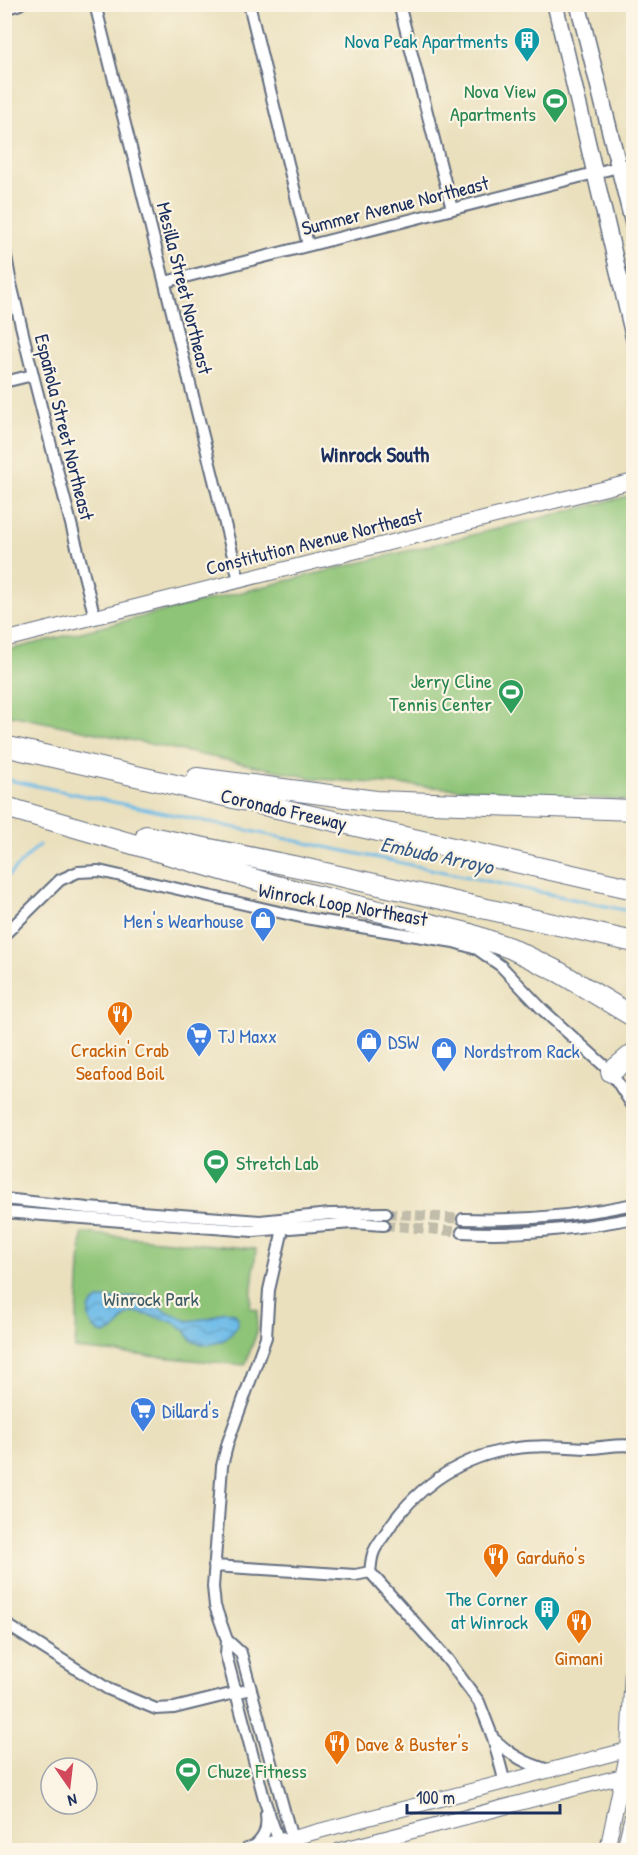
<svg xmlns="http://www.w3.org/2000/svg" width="638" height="1855" viewBox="0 0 638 1855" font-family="'Patrick Hand',sans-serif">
	<defs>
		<pattern id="water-waves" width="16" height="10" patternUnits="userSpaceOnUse" patternTransform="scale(1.5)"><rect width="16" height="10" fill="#6ebce8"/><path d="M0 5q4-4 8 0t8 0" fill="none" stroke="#5a99bf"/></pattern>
	</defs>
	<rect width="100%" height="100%" fill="#fcf5e5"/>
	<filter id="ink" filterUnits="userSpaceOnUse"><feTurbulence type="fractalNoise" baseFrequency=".0167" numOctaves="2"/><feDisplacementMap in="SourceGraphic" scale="12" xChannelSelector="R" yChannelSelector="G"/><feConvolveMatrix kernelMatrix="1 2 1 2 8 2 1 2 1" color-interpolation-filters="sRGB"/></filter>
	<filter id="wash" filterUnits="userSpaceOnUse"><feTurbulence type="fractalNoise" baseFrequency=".008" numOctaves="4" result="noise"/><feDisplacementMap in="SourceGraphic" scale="24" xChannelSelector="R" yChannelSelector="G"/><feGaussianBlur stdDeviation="1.35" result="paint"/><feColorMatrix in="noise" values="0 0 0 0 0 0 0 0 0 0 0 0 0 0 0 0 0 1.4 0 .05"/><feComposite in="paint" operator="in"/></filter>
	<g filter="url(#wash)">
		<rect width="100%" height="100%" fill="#eae0bd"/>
		<path fill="#8ec477" stroke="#547a6a" stroke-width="1.5" d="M 633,495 L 633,801 L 317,779 L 5,714 L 4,651 Z
			M 82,1233 L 256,1249 L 250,1308 L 258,1310 L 256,1335 L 245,1365 L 75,1349 Z"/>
		<path fill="url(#water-waves)" stroke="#4476a3" stroke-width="1.5" d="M 139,1296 L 150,1301 L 153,1305 L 188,1321 L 210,1318 L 224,1311 L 234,1313 L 238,1318 C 237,1339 210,1351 193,1341 C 188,1338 188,1334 185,1330 C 176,1322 158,1317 147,1315 C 141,1313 134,1312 129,1314 C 121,1318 120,1327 113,1331 C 98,1340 87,1323 89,1309 C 100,1294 105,1300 119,1299 C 126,1298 132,1296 139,1296 Z"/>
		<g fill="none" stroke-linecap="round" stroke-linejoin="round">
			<path stroke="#6ebce8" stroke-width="3" d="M 4,779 L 634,912
				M 4,880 L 39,845"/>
		</g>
	</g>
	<g filter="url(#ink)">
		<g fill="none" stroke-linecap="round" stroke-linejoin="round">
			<path stroke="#c1bdaa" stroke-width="10" stroke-dasharray="10 5" stroke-linecap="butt" d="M 386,1213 L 463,1219
				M 384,1225 L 462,1232"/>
			<g stroke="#636d7f" stroke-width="14">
				<path id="minor" d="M 95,4 L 239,580
					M 249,4 L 308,245
					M 399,4 L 452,209
					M 4,9 L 20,4
					M 4,245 L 11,284 L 33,375 L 95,618
					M 165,282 L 634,163
					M 4,382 L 33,375
					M 4,935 L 60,880 L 78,872 L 99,871 L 305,918 L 454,942 L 477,949 L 501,966 L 543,1010 L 611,1072 L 634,1108
					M 4,1199 L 88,1208 L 260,1221 L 330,1214 L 386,1213
					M 4,1212 L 253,1231 L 352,1223 L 384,1225
					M 463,1219 C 520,1221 577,1216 634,1204
					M 283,1229 L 269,1290 L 266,1337 L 228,1442 L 222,1466 L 213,1587 L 215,1606 L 227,1640 L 226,1655 L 265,1802 L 279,1842 L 286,1850
					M 462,1232 C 520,1236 577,1229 634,1218
					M 214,1566 L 355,1575 L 370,1572
					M 4,1623 L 108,1689 L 156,1709 L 174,1708 L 251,1689
					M 227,1640 L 241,1653 L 292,1839 L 294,1850
					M 495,1740 C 512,1756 527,1764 549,1770
					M 505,1783 L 493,1738 L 479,1702 L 448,1660 L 370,1572 C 371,1566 371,1560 373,1554 C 375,1547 381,1540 385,1534 C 412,1491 455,1460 505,1450 C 533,1444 560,1447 588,1448 C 603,1448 619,1443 634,1446
					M 251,1849 C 264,1839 268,1830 266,1814"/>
			</g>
			<g stroke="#636d7f" stroke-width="16">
				<path id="tertiary" d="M 4,640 L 634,481
					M 247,1850 L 634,1748
					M 340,1850 L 634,1773
					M 607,1850 L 628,1750 L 634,1630
					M 624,1850 L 634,1807"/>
			</g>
			<g stroke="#636d7f" stroke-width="18">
				<path id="secondary" d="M 555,4 L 634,339
					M 578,4 L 634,228"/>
			</g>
			<g stroke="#636d7f" stroke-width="22">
				<path id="motorway" d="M 4,746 L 634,889
					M 197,778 L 376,801 L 634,810
					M 9,808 L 277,886 L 467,933 L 510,948 L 559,972 L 634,1017
					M 146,836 L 303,868 L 634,942
					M 611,1072 L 634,1053"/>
			</g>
			<use href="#minor" stroke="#fff" stroke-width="10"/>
			<use href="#tertiary" stroke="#fff" stroke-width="14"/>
			<use href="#secondary" stroke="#fff" stroke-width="15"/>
			<use href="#motorway" stroke="#fff" stroke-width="20"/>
		</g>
	</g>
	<defs>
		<g id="building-pin" transform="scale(1.35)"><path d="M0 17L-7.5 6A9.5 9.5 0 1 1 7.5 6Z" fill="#0f9aa8" stroke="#fcf5e5"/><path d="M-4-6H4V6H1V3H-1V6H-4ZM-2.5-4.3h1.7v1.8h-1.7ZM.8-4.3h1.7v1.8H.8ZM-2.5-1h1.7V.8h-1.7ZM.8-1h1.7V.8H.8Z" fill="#fff"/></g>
		<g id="stadium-pin" transform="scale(1.35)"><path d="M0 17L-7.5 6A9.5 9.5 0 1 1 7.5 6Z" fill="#2e9e5b" stroke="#fcf5e5"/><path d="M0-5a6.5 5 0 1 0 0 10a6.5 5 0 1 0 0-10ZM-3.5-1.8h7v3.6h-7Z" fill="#fff"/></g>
		<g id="shop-pin" transform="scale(1.35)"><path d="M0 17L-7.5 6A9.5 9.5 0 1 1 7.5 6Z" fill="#3f7fe0" stroke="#fcf5e5"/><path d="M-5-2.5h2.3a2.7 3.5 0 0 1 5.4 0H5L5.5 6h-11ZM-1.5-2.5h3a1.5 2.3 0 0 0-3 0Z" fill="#fff"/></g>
		<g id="restaurant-pin" transform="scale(1.35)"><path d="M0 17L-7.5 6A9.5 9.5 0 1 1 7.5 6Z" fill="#e8710a" stroke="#fcf5e5"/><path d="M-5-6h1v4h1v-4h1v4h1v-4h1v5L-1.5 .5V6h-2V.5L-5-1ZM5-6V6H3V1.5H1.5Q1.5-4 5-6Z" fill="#fff"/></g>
		<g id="supermarket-pin" transform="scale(1.35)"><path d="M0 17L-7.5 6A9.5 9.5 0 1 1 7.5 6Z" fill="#3f7fe0" stroke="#fcf5e5"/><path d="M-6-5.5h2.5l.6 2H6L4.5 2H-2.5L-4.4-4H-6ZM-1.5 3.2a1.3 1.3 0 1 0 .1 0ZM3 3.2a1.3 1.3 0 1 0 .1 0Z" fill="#fff"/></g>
	</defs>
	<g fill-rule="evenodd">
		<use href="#building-pin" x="527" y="40"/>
		<use href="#stadium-pin" x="555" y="101"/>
		<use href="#stadium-pin" x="511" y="692"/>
		<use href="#shop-pin" x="263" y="920"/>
		<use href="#restaurant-pin" x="120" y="1014"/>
		<use href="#supermarket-pin" x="199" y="1035"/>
		<use href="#shop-pin" x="369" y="1041"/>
		<use href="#shop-pin" x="444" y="1050"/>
		<use href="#stadium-pin" x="216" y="1162"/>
		<use href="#supermarket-pin" x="143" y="1410"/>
		<use href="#restaurant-pin" x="496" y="1556"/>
		<use href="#building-pin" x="547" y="1609"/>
		<use href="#restaurant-pin" x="579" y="1622"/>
		<use href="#restaurant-pin" x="337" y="1743"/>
		<use href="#stadium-pin" x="188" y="1770"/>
	</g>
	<g text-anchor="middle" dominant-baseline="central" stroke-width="4.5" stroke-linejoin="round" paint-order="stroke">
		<g font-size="20" fill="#0d838f" stroke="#fcf5e5" text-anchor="end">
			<text x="508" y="40">Nova Peak Apartments</text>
			<text x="528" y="1598">The Corner<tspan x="528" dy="23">at Winrock</tspan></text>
		</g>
		<g font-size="20" fill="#27864d" stroke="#fcf5e5" text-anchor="end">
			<text x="536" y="90">Nova View<tspan x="536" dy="23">Apartments</tspan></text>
			<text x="492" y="680">Jerry Cline<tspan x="492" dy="23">Tennis Center</tspan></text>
			<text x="236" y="1162" text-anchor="start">Stretch Lab</text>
			<text x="207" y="1770" text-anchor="start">Chuze Fitness</text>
		</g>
		<g font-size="20" fill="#1b2f5e" stroke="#fcf5e5">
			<text transform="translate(395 205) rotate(-14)">Summer Avenue Northeast</text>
			<text transform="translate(185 288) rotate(76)">Mesilla Street Northeast</text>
			<text transform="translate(65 427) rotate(76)">Española Street Northeast</text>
			<text transform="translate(314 541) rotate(-14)">Constitution Avenue Northeast</text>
			<text transform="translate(284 809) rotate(13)">Coronado Freeway</text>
			<text transform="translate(343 904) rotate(10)">Winrock Loop Northeast</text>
		</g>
		<g font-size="20" fill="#366cbe" stroke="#fcf5e5" text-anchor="start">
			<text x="244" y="920" text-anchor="end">Men's Wearhouse</text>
			<text x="218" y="1035">TJ Maxx</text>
			<text x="388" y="1041">DSW</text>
			<text x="464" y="1050">Nordstrom Rack</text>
			<text x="162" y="1410">Dillard's</text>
		</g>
		<g font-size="20" fill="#c56008" stroke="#fcf5e5">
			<text x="120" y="1049">Crackin' Crab<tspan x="120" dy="23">Seafood Boil</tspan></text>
			<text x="516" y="1556" text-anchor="start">Garduño's</text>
			<text x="579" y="1657">Gimani</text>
			<text x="356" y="1743" text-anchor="start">Dave &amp; Buster's</text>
		</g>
		<g font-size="20" fill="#3e5c66" stroke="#fcf5e5">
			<text x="151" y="1298">Winrock Park</text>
		</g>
		<g font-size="21" font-weight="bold" fill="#1b2f5e" stroke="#fcf5e5">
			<text x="375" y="454">Winrock South</text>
		</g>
		<g font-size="21" font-style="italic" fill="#345987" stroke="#fcf5e5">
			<text transform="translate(437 855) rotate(12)">Embudo Arroyo</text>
		</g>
	</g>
	<rect width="638" height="1855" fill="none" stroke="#fcf5e5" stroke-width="24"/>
	<g transform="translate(69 1786) rotate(166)"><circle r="28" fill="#fcf5e5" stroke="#a2a6af" stroke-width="1.5"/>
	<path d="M0-4.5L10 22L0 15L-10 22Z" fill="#d1495b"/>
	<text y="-9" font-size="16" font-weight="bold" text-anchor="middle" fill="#1b2f5e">N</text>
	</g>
	<path d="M407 1804v9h153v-9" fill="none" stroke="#1b2f5e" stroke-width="3"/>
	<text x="416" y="1804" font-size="18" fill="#1b2f5e" stroke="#fcf5e5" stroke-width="4.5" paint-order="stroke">100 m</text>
</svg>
